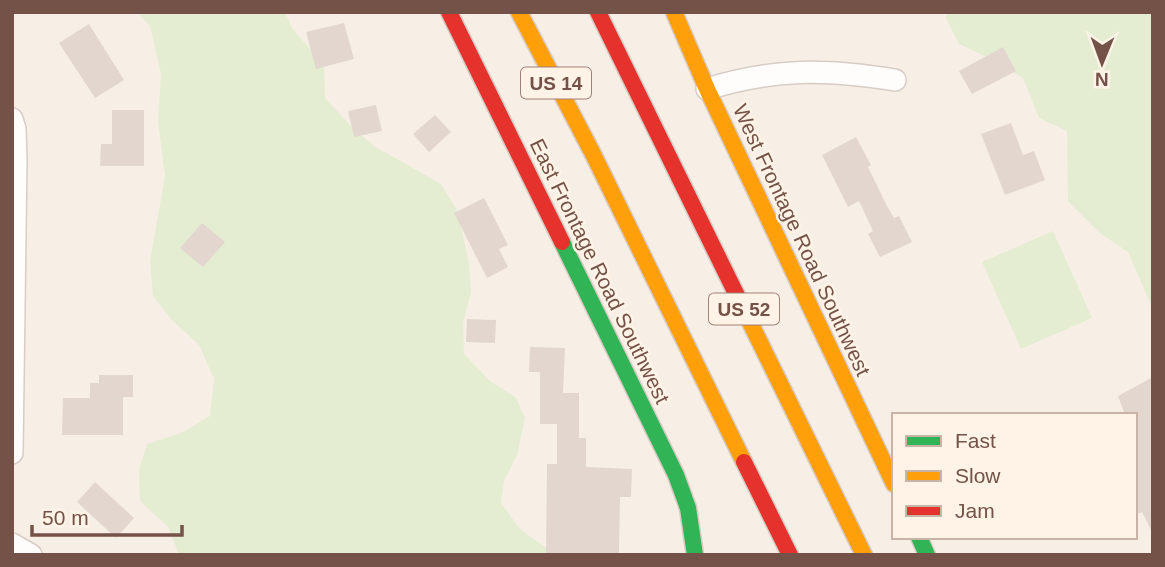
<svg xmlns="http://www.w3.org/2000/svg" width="1165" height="567" viewBox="0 0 1165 567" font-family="Helvetica,sans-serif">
	<rect width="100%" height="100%" fill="#f7efe6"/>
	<path fill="#e4edd1" d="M 137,12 L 285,12 L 292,28 L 324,65 L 325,98 L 352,127 L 374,146 L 441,184 L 458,212 L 469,264 L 471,292 L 463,323 L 464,354 L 490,381 L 516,398 L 525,418 L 517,455 L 504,481 L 501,503 L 520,529 L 556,555 L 179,555 L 168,527 L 140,501 L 139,469 L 147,444 L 181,433 L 210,416 L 214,379 L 199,345 L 172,320 L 153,296 L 150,261 L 165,176 L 158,121 L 161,74 L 150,26 Z
		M 947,12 L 1153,12 L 1153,310 L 1128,252 L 1101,234 L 1068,201 L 1067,131 L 1039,118 L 1023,78 L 995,61 L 959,44 L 946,18 Z
		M 1053,231 L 1092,318 L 1021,349 L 982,262 Z"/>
	<path fill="#e3d6ce" d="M 344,23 L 354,59 L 316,69 L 306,32 Z
		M 89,24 L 124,80 L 95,98 L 59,43 Z
		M 1003,47 L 1016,71 L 972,94 L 959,71 Z
		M 376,105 L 382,131 L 354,137 L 348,111 Z
		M 112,110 L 144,110 L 144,166 L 100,166 L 101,144 L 112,144 Z
		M 435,115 L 451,132 L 429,152 L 413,134 Z
		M 1011,123 L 1023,155 L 1034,151 L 1045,180 L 1005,195 L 981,134 Z
		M 856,137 L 871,165 L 868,167 L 887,206 L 894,218 L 899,216 L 912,242 L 880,257 L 868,234 L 873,231 L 859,201 L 848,207 L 822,155 Z
		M 484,198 L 508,245 L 499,249 L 508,267 L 487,278 L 454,213 Z
		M 202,223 L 225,242 L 203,267 L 180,248 Z
		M 467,319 L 496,320 L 495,343 L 466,342 Z
		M 530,347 L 565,348 L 563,393 L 579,393 L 579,438 L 586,438 L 586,467 L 632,469 L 631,497 L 620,497 L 619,555 L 546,555 L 547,464 L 557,464 L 557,424 L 540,424 L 540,372 L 529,372 Z
		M 99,375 L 133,375 L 133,397 L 123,397 L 123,435 L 62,435 L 63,398 L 90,398 L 90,383 L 99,383 Z
		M 1153,377 L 1153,534 L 1142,512 L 1135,515 L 1135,415 L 1125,415 L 1118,396 Z
		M 95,482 L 134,518 L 116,538 L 77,502 Z"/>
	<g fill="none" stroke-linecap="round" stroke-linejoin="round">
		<g stroke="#d8ccc5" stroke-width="24">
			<path id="street" d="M 707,89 C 774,68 826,69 895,80
				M 12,119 L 15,129 L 16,159 L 12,453
				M 12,544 L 31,555"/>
		</g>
		<g stroke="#d7cac3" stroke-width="19">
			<path id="fast" d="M 562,242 L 676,475 L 688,508 L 695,555
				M 919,537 L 927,555"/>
		</g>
		<g stroke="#d7cac3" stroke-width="19">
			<path id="slow" d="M 519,12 L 593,154 L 744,462
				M 674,12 L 707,89 L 894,484
				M 747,316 L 864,555"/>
		</g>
		<g stroke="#d7cac3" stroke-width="19">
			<path id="jam" d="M 449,12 L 562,242
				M 598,12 L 747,316
				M 744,462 L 790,555"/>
		</g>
		<use href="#street" stroke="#fefdfb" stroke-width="21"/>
		<use href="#fast" stroke="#30b455" stroke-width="16"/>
		<use href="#slow" stroke="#ff9f0a" stroke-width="16"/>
		<use href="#jam" stroke="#e5322d" stroke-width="16"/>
	</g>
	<g text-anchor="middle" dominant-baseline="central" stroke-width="5" stroke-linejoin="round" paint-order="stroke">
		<g fill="#fff3e7" stroke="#9e8277" stroke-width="2">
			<rect x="521" y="67.5" width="70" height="31" rx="5"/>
			<rect x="709" y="293.5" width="70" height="31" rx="5"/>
		</g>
		<g font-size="19" font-weight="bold" fill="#755247">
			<text x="556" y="83">US 14</text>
			<text x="744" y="309">US 52</text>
		</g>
		<g font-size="21" fill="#755247" stroke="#fff3e7">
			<text transform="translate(802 240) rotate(65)">West Frontage Road Southwest</text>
			<text transform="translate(600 271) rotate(64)">East Frontage Road Southwest</text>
		</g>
	</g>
	<rect width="1165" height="567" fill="none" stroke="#755247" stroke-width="28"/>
	<rect x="892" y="413" width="245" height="126" fill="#fff3e7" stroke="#c8b3a7" stroke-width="2"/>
	<rect x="906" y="436" width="35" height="10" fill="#30b455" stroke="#c8b3a7" stroke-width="2"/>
	<text x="955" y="448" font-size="21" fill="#755247">Fast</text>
	<rect x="906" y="471" width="35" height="10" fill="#ff9f0a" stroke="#c8b3a7" stroke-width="2"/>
	<text x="955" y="483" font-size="21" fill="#755247">Slow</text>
	<rect x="906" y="506" width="35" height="10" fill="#e5322d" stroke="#c8b3a7" stroke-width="2"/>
	<text x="955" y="518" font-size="21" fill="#755247">Jam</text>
	<g transform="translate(1102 63) rotate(181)" stroke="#fff3e7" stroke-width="5" paint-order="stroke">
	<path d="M0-5L12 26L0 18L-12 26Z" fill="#755247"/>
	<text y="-10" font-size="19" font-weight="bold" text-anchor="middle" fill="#755247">N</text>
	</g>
	<path d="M32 525v10h150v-10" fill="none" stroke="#755247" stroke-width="3.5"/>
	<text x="42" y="525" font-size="21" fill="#755247" stroke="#fff3e7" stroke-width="5" paint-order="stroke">50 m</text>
</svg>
